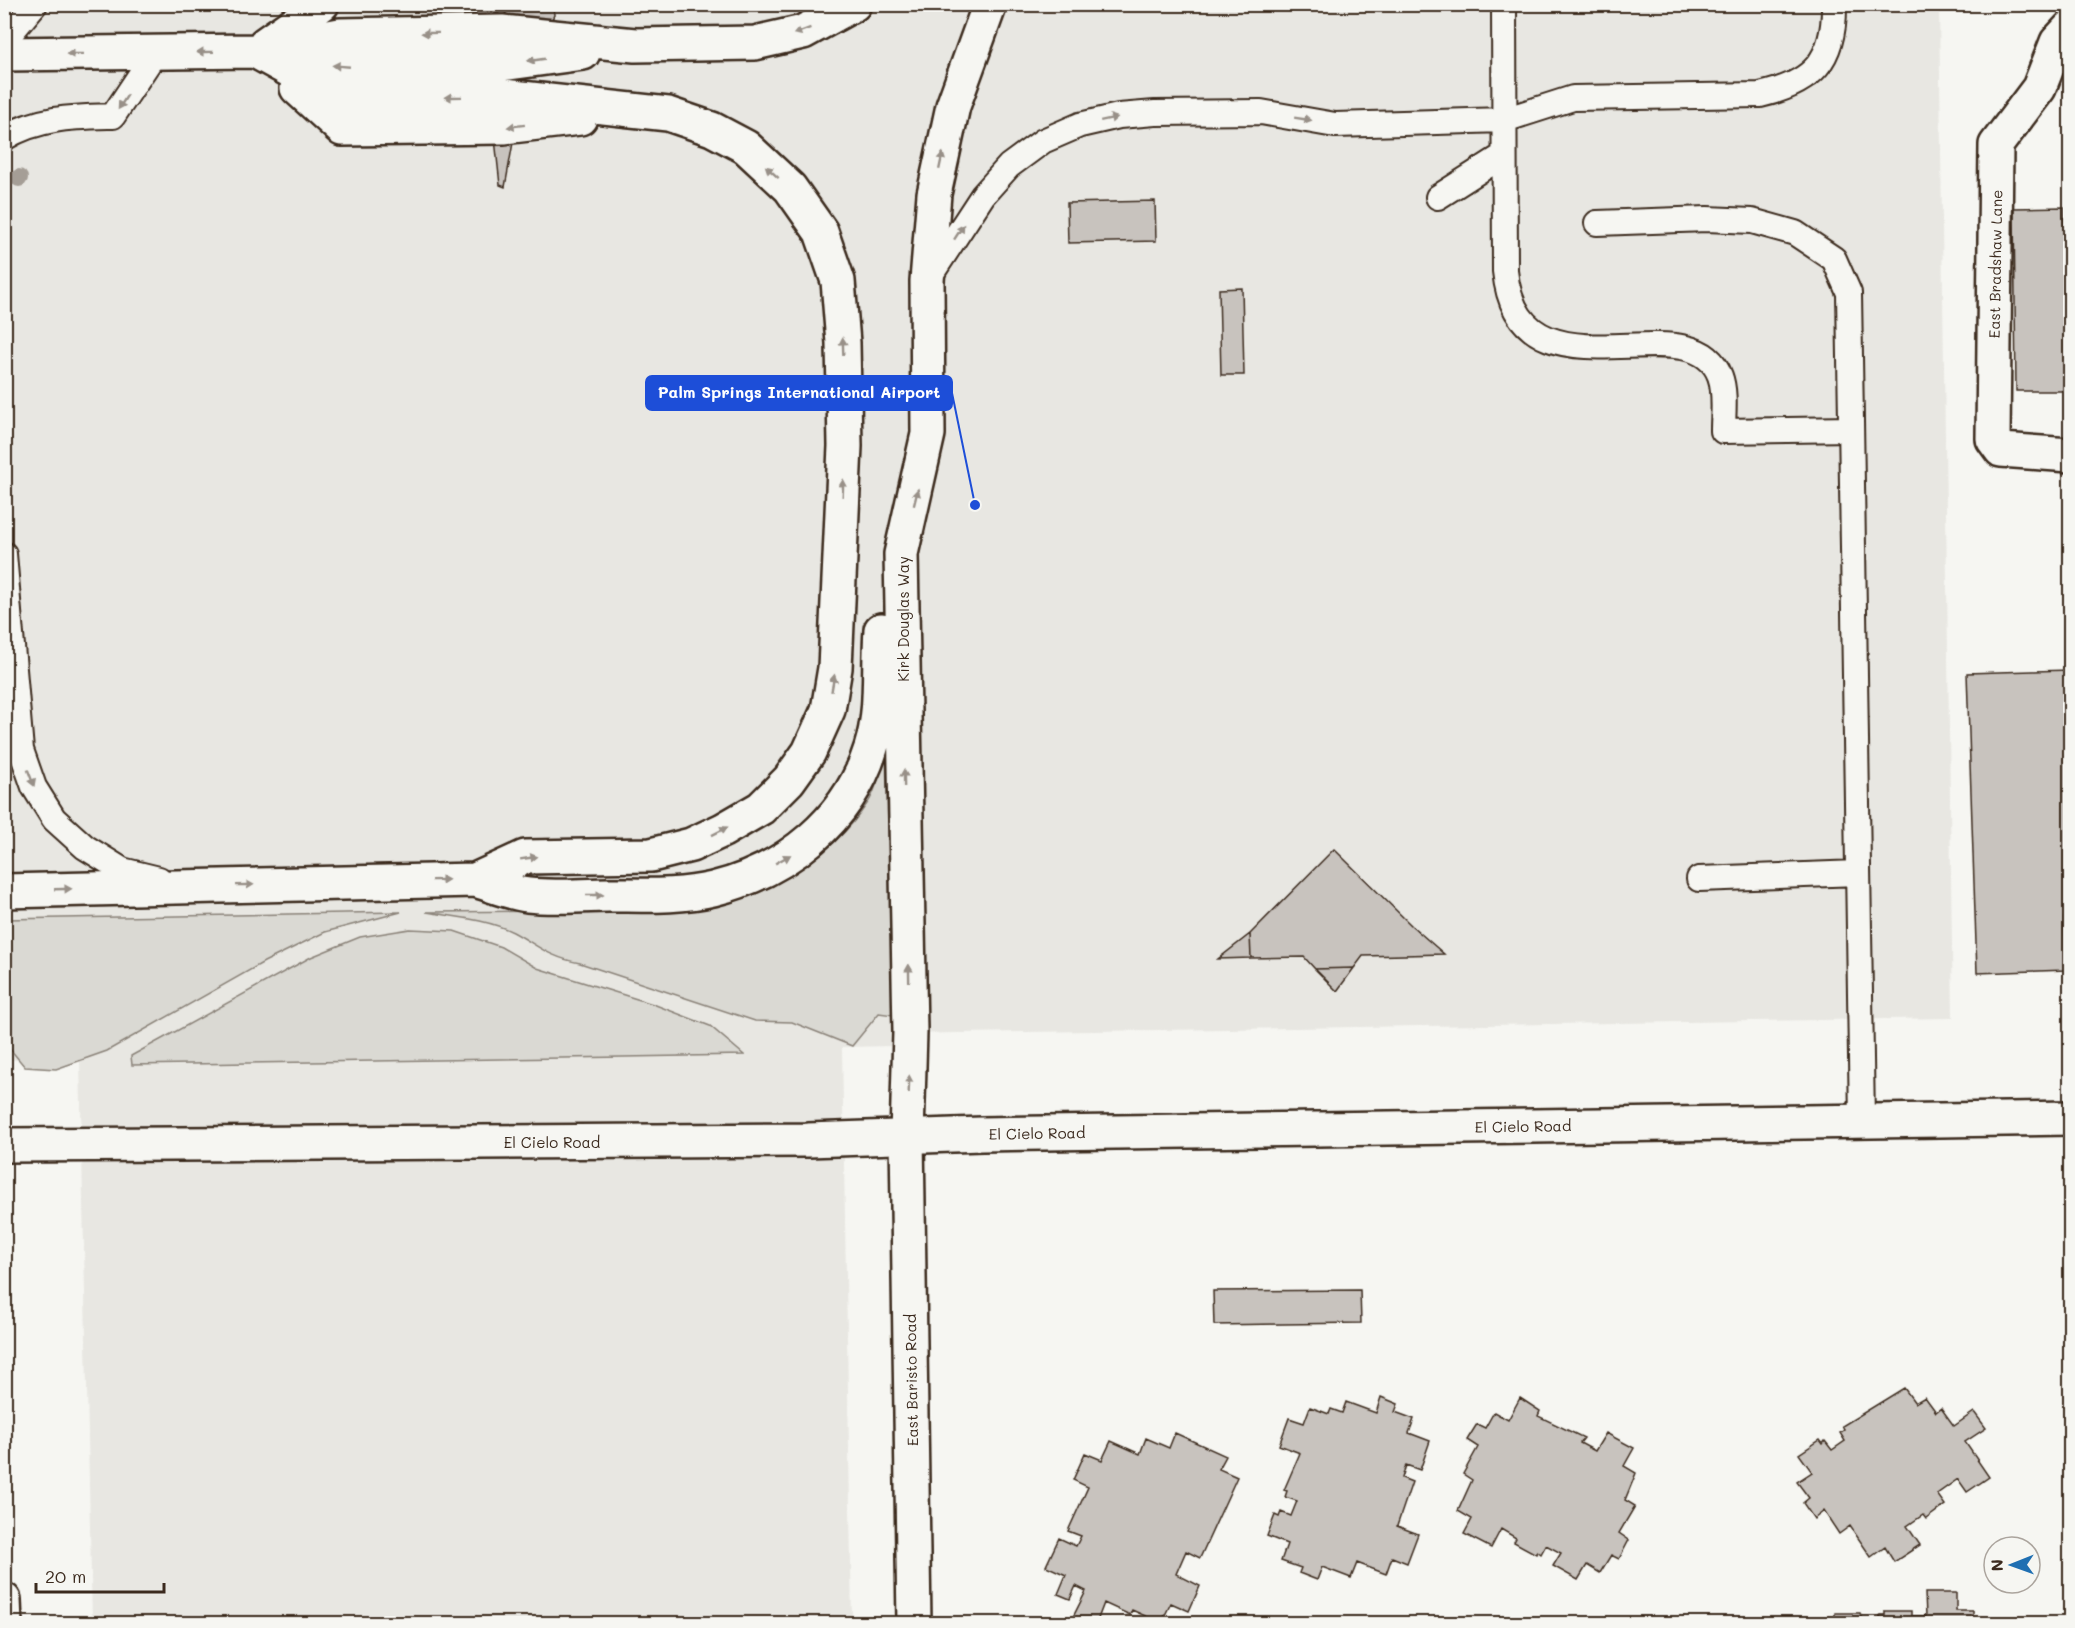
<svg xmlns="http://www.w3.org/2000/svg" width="2075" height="1628" viewBox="0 0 2075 1628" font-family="Mali,sans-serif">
	<rect width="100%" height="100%" fill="#f6f6f2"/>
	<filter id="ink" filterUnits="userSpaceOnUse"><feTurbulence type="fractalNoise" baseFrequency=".0167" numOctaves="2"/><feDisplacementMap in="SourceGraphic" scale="12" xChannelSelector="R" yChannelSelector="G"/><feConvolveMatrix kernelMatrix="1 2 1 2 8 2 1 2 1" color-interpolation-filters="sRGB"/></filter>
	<g filter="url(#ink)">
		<path fill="#e8e7e2" d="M 4,5 L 1939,5 L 1953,1018 L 897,1034 L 896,1046 L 842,1047 L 852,1623 L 92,1623 L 80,1059 L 5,1060 Z"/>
		<path fill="#dad9d3" stroke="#8a8278" stroke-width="1.5" d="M 886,753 L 893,1015 L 879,1013 L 852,1046 L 792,1022 L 755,1021 L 580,963 C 548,957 539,946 513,932 C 486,919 455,917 426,912 L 689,910 C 762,898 827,864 869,801 C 877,788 881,768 886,753 Z
			M 401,912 L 325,932 L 264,962 L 107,1051 L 56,1069 L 25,1067 L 5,1043 L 5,919 Z
			M 410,929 L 454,931 L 501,947 L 537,968 L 653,1004 L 710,1026 L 744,1055 L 132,1065 L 131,1056 L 311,957 L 360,937 Z"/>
		<path fill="#c8c3be" stroke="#3b2a1e" stroke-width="1.5" d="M 457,4 L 489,4 L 499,16 L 497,4 L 507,4 L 505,14 L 513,4 L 553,4 L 554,15 L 525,76 L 505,187 L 500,185 L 492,111 L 457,15 Z
			M 1155,201 L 1156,241 L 1068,243 L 1067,203 Z
			M 2064,207 L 2067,391 L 2016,391 L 2014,208 Z
			M 1242,288 L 1244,375 L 1221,375 L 1219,289 Z
			M 2066,315 L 2070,315 L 2070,334 L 2066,334 Z
			M 2070,670 L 2070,917 L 2064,918 L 2066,970 L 1977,973 L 1967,673 Z
			M 1334,849 L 1412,926 L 1444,954 L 1363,956 L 1354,968 L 1315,969 L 1304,957 L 1251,958 L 1250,934 Z
			M 1250,934 L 1251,958 L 1218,959 Z
			M 1354,968 L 1337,991 L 1315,969 Z
			M 1360,1290 L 1361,1323 L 1214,1325 L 1213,1291 Z
			M 1904,1388 L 1915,1403 L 1925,1397 L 1936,1412 L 1941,1408 L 1954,1426 L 1974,1412 L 1986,1428 L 1965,1442 L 1989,1477 L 1967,1492 L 1958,1479 L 1937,1494 L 1945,1505 L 1926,1519 L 1923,1515 L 1907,1526 L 1920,1545 L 1894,1562 L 1885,1547 L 1871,1557 L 1850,1526 L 1839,1534 L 1824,1511 L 1814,1519 L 1803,1503 L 1809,1498 L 1797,1482 L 1812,1472 L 1799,1454 L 1820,1440 L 1823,1444 L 1825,1441 L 1832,1450 L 1845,1441 L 1840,1433 L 1844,1430 L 1842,1426 Z
			M 1381,1397 L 1398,1404 L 1395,1412 L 1414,1419 L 1409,1433 L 1430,1441 L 1420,1470 L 1406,1465 L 1402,1478 L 1412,1482 L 1397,1526 L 1418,1534 L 1407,1563 L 1392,1557 L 1386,1574 L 1357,1563 L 1351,1578 L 1322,1567 L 1317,1580 L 1299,1573 L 1301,1568 L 1281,1561 L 1287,1544 L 1267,1536 L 1275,1515 L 1279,1517 L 1281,1512 L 1291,1516 L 1297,1501 L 1285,1497 L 1287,1491 L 1284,1490 L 1300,1453 L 1279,1445 L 1289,1418 L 1304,1423 L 1310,1407 L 1329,1414 L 1331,1409 L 1342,1413 L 1346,1402 L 1376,1413 Z
			M 1520,1398 L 1540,1411 L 1538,1416 L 1584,1438 L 1580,1443 L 1595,1451 L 1606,1433 L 1634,1448 L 1624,1466 L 1636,1473 L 1625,1500 L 1635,1506 L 1619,1533 L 1629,1540 L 1619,1559 L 1611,1555 L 1600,1573 L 1587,1565 L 1578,1580 L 1553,1566 L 1561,1553 L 1546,1545 L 1541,1554 L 1537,1551 L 1536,1554 L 1514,1542 L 1516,1538 L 1501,1529 L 1491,1548 L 1464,1534 L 1472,1519 L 1458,1511 L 1472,1480 L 1463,1474 L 1478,1447 L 1467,1440 L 1477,1424 L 1485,1428 L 1494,1412 L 1508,1420 Z
			M 1175,1433 L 1226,1456 L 1219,1469 L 1237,1477 L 1200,1558 L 1186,1551 L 1176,1574 L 1200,1586 L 1189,1611 L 1171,1603 L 1161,1623 L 1132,1610 L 1130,1615 L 1104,1603 L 1096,1624 L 1087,1624 L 1073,1617 L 1086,1591 L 1076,1586 L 1070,1599 L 1058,1594 L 1066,1575 L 1046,1566 L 1059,1538 L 1076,1546 L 1081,1536 L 1068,1531 L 1088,1487 L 1073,1480 L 1085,1453 L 1102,1460 L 1111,1441 L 1140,1454 L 1146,1438 L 1169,1448 Z
			M 1925,1593 L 1956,1593 L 1956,1611 L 1973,1611 L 1973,1624 L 1880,1624 L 1880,1615 L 1885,1615 L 1885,1611 L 1911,1611 L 1911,1616 L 1926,1616 Z
			M 1835,1613 L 1860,1613 L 1863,1624 L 1835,1624 Z"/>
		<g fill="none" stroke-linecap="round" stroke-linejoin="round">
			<g stroke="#3b2a1e" stroke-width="28">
				<path id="service" d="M 1504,4 L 1505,271 C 1519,410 1692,298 1720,376 C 1726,392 1723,414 1723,431 L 1851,429
					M 4,41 L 35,4
					M 4,138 C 38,117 75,117 113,116 L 155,53
					M 1438,197 L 1504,155
					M 1597,223 L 1707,219 L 1752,221 L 1795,233 L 1834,259 L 1849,293 L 1862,1121
					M 928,279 L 983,195 L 1009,166 L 1043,141 L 1080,125 L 1119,116 L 1155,113 L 1261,112 L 1335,125 L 1504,120 L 1573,98 L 1760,95 C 1813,83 1835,60 1834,4
					M 4,554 L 21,750 L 34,787 L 54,819 L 85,847 L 122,870 L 159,879
					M 1699,879 L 1858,873"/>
			</g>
			<g stroke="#3b2a1e" stroke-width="38">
				<path id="minor" d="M 2070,28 L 2057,42 L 2039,88 L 1996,145 L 1993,439 L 2001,450 L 2070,455
					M 4,1600 L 5,1624"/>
			</g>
			<g stroke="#3b2a1e" stroke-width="38">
				<path id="tertiary" d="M 265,44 L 322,4
					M 255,51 L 342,99 L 503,96 L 668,114 L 712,129 L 746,147 L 790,188 L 821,232 L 838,281 L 843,343 L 845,446 L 835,668 L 828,710 L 809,752 L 789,780 L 761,808 L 723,830 L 691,845 L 651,855 L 525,857 L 475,880
					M 4,54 L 255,51 L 340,35 L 502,32 L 635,45 L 755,43 L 803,32 L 854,4
					M 282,56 L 341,67 L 502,64 L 583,53
					M 297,88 L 342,129 L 504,127 L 580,118
					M 4,891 L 475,880 C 492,885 510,893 528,895 C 554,898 583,895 609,895 C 643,895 680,897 713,889 C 786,871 849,820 871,748 C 883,711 878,668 881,630
					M 914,1624 L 907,1136 L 910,1032 L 901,554 L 928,434 L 927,281 L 934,194 L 953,106 L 990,4"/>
			</g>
			<g stroke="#3b2a1e" stroke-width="38">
				<path id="secondary" d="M 4,1145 L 808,1140 L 982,1134 L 2070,1118"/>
			</g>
			<use href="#service" stroke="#f6f6f2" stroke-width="24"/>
			<use href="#minor" stroke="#f6f6f2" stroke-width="33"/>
			<use href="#tertiary" stroke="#f6f6f2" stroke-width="33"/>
			<use href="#secondary" stroke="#f6f6f2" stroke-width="33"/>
		</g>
		<circle fill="#a59e96" cx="19" cy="178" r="9"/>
		<defs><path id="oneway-solid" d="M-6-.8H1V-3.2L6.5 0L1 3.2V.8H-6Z" transform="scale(1.5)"/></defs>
		<g fill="#989088">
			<use href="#oneway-solid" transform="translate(802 31) rotate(160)"/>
			<use href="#oneway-solid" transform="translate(430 33) rotate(179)"/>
			<use href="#oneway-solid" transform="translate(205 52) rotate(179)"/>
			<use href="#oneway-solid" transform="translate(75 54) rotate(180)"/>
			<use href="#oneway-solid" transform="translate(536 60) rotate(172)"/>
			<use href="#oneway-solid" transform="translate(341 66) rotate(-175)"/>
			<use href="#oneway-solid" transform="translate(453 97) rotate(179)"/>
			<use href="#oneway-solid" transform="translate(123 102) rotate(123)"/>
			<use href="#oneway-solid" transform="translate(1109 119) rotate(-12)"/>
			<use href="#oneway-solid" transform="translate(1303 119) rotate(9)"/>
			<use href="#oneway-solid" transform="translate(516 126) rotate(173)"/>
			<use href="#oneway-solid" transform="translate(941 161) rotate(-78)"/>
			<use href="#oneway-solid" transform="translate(772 172) rotate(-138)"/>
			<use href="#oneway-solid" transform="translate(959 232) rotate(-57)"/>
			<use href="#oneway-solid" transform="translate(843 346) rotate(-92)"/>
			<use href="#oneway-solid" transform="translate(843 488) rotate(-88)"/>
			<use href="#oneway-solid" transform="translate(916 497) rotate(-76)"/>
			<use href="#oneway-solid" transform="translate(833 683) rotate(-80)"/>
			<use href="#oneway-solid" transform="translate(31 778) rotate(69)"/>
			<use href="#oneway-solid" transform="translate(904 778) rotate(-91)"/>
			<use href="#oneway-solid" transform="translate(720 831) rotate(-27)"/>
			<use href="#oneway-solid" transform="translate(529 858) rotate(-9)"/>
			<use href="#oneway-solid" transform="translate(783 859) rotate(-29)"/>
			<use href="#oneway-solid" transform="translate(440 880) rotate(-1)"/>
			<use href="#oneway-solid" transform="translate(245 885) rotate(-1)"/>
			<use href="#oneway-solid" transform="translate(63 889) rotate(-2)"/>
			<use href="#oneway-solid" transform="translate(595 895)"/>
			<use href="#oneway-solid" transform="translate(909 973) rotate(-91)"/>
			<use href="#oneway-solid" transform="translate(909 1084) rotate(-88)"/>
		</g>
	</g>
	<g text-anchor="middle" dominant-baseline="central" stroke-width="4.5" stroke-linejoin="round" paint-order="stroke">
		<g font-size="15" fill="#3b2a1e" stroke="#f6f6f2">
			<text transform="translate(1995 264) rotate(-89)">East Bradshaw Lane</text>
			<text transform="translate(903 619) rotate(-90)">Kirk Douglas Way</text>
			<text transform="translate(1523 1126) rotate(-1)">El Cielo Road</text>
			<text transform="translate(1037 1133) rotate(-1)">El Cielo Road</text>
			<text x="552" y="1142">El Cielo Road</text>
			<text transform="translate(911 1380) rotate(-91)">East Baristo Road</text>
		</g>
	</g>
	<path fill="none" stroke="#1d4ed8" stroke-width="2" d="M975 505L952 393"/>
	<circle fill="#1d4ed8" stroke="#f6f6f2" stroke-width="2" cx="975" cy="505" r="6"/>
	<rect fill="#1d4ed8" stroke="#1d4ed8" stroke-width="2" x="646" y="376" width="306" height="34" rx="6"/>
	<g font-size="16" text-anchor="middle" font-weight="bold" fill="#fff">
		<text x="799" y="398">Palm Springs International Airport</text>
	</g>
	<rect width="2075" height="1628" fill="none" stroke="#f6f6f2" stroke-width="24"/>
	<rect x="12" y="12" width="2051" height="1604" fill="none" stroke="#3b2a1e" stroke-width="2" filter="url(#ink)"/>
	<g transform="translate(2012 1565) rotate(269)"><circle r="28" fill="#f6f6f2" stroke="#aba49d" stroke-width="1.5"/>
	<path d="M0-4.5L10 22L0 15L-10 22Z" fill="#1f6fb2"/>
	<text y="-9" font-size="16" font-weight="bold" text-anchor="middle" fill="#3b2a1e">N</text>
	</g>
	<path d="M36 1583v9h128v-9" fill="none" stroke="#3b2a1e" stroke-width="3"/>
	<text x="45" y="1583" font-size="18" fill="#3b2a1e" stroke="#f6f6f2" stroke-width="4.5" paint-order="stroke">20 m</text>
</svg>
